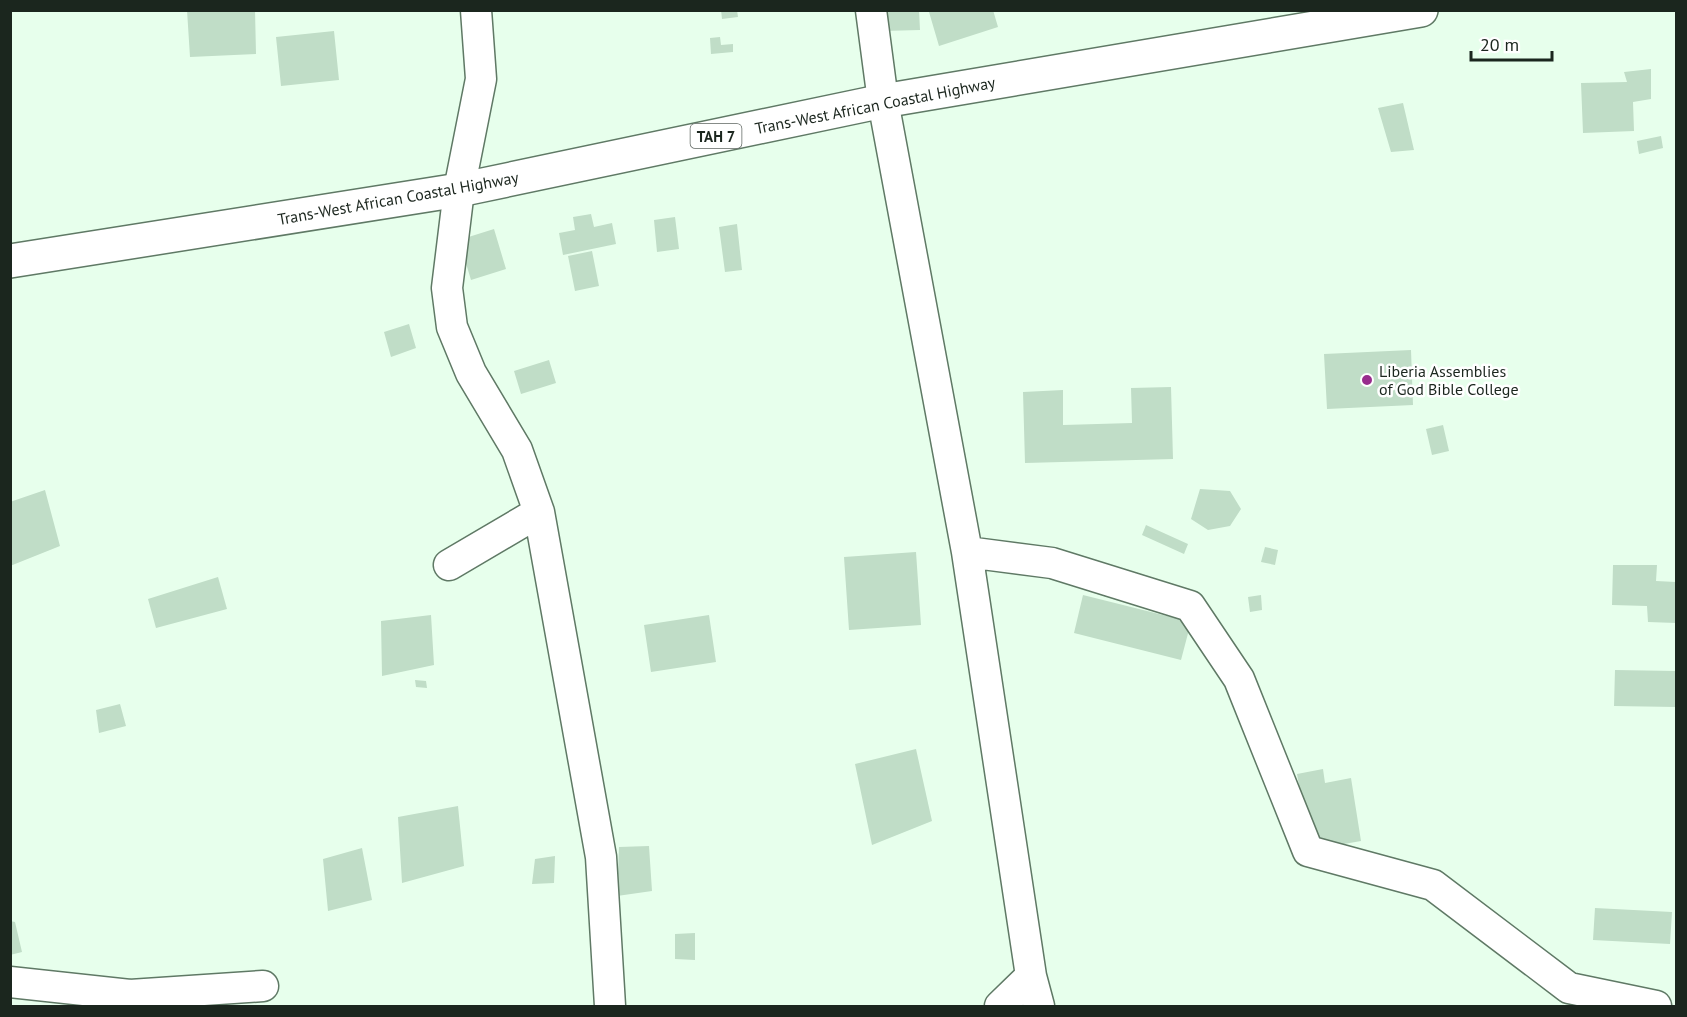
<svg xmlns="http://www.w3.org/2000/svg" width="1687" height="1017" viewBox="0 0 1687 1017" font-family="'PT Sans',sans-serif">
	<rect width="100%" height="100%" fill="#e7ffec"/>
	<path fill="#c0ddc7" d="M 187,10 L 255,10 L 256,54 L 190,57 Z
		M 721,10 L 737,10 L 738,17 L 722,19 Z
		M 882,10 L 919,10 L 920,30 L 883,31 Z
		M 935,10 L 993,10 L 998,27 L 939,46 L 929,12 Z
		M 334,31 L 339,80 L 281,86 L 276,37 Z
		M 720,37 L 721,45 L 733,44 L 733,52 L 711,54 L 710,38 Z
		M 1651,69 L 1651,99 L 1633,102 L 1634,131 L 1583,133 L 1581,83 L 1627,82 L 1624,72 Z
		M 1403,103 L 1414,150 L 1391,152 L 1378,108 Z
		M 1661,136 L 1663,148 L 1639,154 L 1637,141 Z
		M 591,214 L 594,227 L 612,223 L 616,244 L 563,255 L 559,233 L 575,230 L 573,217 Z
		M 675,217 L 679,249 L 657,252 L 654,220 Z
		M 737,224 L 742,270 L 725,272 L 719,227 Z
		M 494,229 L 506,269 L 471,280 L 459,240 Z
		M 592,251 L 599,286 L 575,291 L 568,256 Z
		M 409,324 L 416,348 L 391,357 L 384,332 Z
		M 1411,350 L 1413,405 L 1327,409 L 1324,354 Z
		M 549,360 L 556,383 L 521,394 L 514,371 Z
		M 1171,387 L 1173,459 L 1025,463 L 1023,392 L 1063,390 L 1063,425 L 1132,423 L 1131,388 Z
		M 1443,425 L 1449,451 L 1432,455 L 1426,429 Z
		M 1200,489 L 1230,491 L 1241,509 L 1230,526 L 1208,530 L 1191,519 Z
		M 45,490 L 60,546 L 10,566 L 10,502 Z
		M 1146,525 L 1188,544 L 1184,554 L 1142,535 Z
		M 1265,547 L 1278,550 L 1275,565 L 1261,562 Z
		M 916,552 L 921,625 L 849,630 L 844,557 Z
		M 1613,565 L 1657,565 L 1656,581 L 1676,582 L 1676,623 L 1648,622 L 1647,606 L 1612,605 Z
		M 218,577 L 227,609 L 156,628 L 148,599 Z
		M 1083,595 L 1191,622 L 1181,660 L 1074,633 Z
		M 1261,595 L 1262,610 L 1250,612 L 1248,597 Z
		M 431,615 L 434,665 L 382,676 L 381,621 Z
		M 709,615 L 716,662 L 651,672 L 644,625 Z
		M 1615,670 L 1676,671 L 1676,707 L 1614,706 Z
		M 415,680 L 426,681 L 427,688 L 416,687 Z
		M 120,704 L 126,726 L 99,733 L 96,710 Z
		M 916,749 L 932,821 L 872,845 L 855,764 Z
		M 1323,769 L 1325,783 L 1351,778 L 1361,841 L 1310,850 L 1297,774 Z
		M 458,806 L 464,866 L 402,883 L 398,817 Z
		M 649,846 L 652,891 L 617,896 L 619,847 Z
		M 362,848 L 372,900 L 328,911 L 323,859 Z
		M 555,856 L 554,883 L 532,884 L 535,859 Z
		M 1595,908 L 1672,912 L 1670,944 L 1593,940 Z
		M 10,921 L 15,922 L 22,952 L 10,955 Z
		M 695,933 L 695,960 L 675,959 L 675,934 Z"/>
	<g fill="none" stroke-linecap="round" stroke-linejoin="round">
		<g stroke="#5f7965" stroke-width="33">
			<path id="street" d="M 871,10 L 883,101 L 967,552 L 1031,976 L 1039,1006
				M 539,512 L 601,857 L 610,1006
				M 967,552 L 1052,563 L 1190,606 L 1239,679 L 1308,851 L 1433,885 L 1569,988 L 1656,1006
				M 449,565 L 539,512 L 517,450 L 471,373 L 452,327 L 447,288 L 459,190 L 481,79 L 476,10
				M 10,982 L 130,995 L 263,986
				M 1000,1006 L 1031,976"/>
		</g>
		<g stroke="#5f7965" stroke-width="36">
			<path id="highway" d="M 10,261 L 459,190 L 883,101 L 1421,10"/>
		</g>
		<use href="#street" stroke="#fff" stroke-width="30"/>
		<use href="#highway" stroke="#fff" stroke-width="33"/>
	</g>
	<circle fill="#982c8d" stroke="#fff" stroke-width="2" cx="1367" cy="380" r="6"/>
	<g text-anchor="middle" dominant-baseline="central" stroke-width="5" stroke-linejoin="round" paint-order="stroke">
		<rect fill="#fff" stroke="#5f6762" stroke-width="1.5" x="690.5" y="124" width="51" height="24" rx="4.5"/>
		<g font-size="15" font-weight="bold" fill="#1b261e">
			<text x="716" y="136">TAH 7</text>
		</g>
		<g font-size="16" fill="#1b261e" stroke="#fff">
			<text transform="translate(875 105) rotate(-11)">Trans-West African Coastal Highway</text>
			<text transform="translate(398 198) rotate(-10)">Trans-West African Coastal Highway</text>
		</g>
		<g font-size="16" fill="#1b261e" stroke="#fff" text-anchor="start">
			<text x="1379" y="371">Liberia Assemblies<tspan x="1379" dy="18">of God Bible College</tspan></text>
		</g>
	</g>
	<rect width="1687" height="1017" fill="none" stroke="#1b261e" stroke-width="24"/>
	<path d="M1471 51v9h81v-9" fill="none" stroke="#1b261e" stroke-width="3"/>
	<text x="1480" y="51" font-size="18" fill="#1b261e" stroke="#ffffff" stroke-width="4.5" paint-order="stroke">20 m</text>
</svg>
